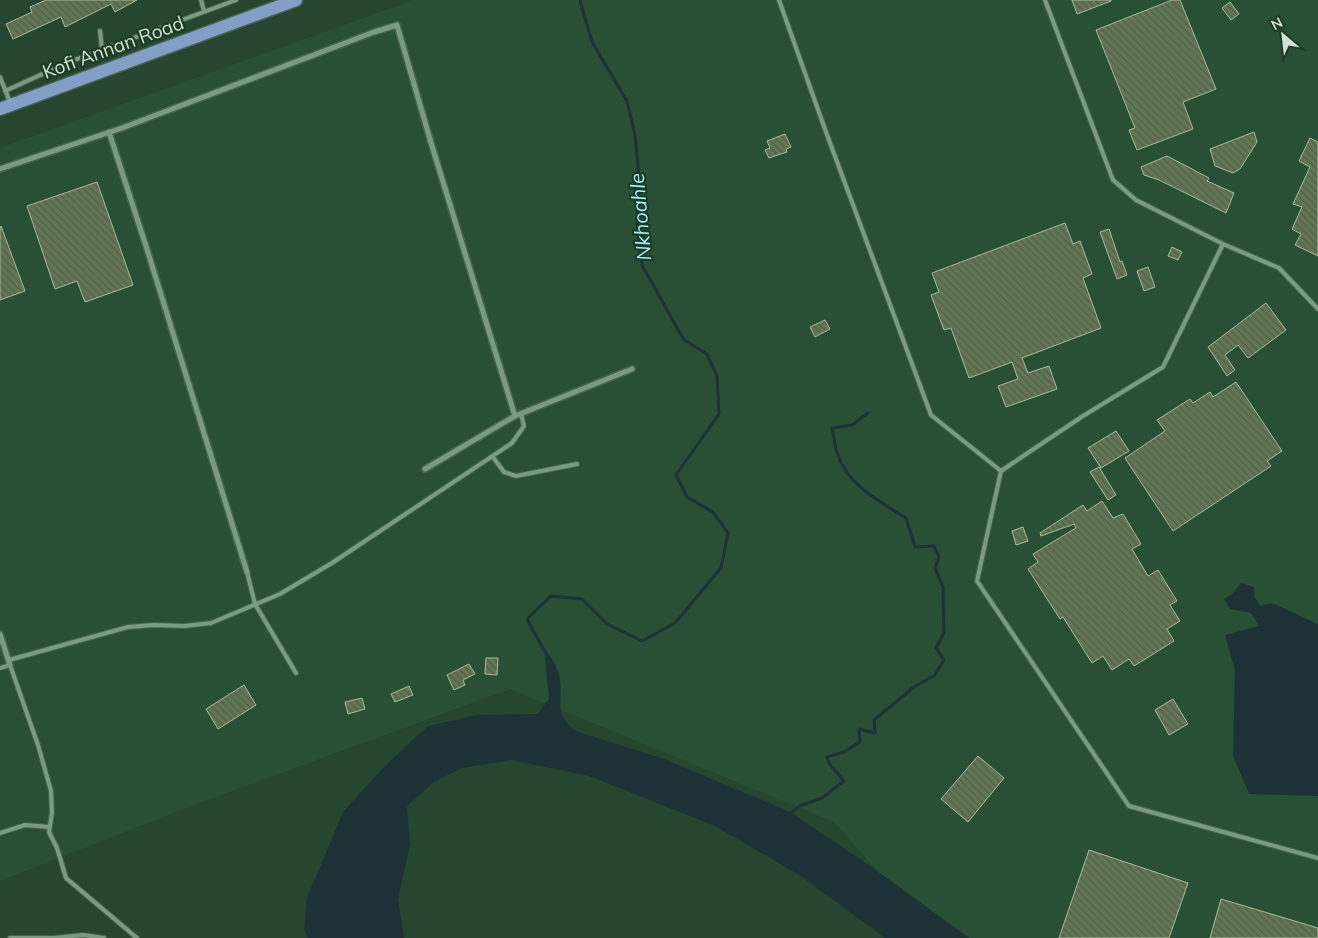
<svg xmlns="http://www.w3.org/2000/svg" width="1318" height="938" viewBox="0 0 1318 938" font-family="Mulish,sans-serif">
	<defs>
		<pattern id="building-back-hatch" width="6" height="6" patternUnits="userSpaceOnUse" patternTransform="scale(1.25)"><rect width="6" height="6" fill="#627554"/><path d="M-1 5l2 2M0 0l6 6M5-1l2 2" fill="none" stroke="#525f4b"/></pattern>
	</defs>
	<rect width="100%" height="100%" fill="#26462f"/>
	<path fill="#295035" d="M 414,0 L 1318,0 L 1318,938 L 969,938 L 879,873 L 834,822 L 510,689 L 186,808 L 0,881 L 0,148 Z"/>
	<path fill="#1c3236" d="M 1241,583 L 1254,587 L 1255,598 L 1260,606 L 1272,603 L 1318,624 L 1318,796 L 1249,794 L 1233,756 L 1235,670 L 1225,635 L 1259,626 L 1251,613 L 1230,609 L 1224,599 L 1232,594 Z
		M 544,648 C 551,657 559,668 560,680 C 563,706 553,715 578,732 L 664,759 L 790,812 L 880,873 L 969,938 L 885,938 L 801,876 L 715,826 L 589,776 L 511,760 L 462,768 L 434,782 L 407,806 L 410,844 L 398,899 L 404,938 L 308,938 L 304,929 L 307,898 L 343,812 L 385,766 L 428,726 L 478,715 L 538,714 L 549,699 Z"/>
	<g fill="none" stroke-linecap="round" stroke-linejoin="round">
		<path stroke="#1c3236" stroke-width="3" d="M 545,652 L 527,619 L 551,596 L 582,599 L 607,624 L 642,641 L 675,623 L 721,568 L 728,533 L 713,512 L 687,497 L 676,475 L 719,414 L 717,376 L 707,354 L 684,340 L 642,265 L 637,223 L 639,178 L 635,135 L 627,101 L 592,42 L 580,0
			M 789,814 L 800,806 L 822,798 L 844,781 L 830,765 L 827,757 L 844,752 L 860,742 L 859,729 L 875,733 L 874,720 L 914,687 L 935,675 L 944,660 L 936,648 L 944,633 L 943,587 L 935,568 L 939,557 L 934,546 L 915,547 L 906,518 C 881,502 848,486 838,455 C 835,447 834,437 832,428 L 852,425 L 868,413"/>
	</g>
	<path fill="url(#building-back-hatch)" stroke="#a7bc99" d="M 46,0 L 137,0 L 115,12 L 111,4 L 65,27 L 61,17 L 13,39 L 6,24 L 32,12 L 30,7 Z
		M 1072,0 L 1111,0 L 1111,1 L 1077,14 Z
		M 1172,0 L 1180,0 L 1216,89 L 1183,102 L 1193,129 L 1137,150 L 1129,130 L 1135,128 L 1096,30 Z
		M 1230,2 L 1239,14 L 1231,20 L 1222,8 Z
		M 1254,132 L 1257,142 L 1240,169 L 1233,173 L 1215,166 L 1210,149 Z
		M 785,134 L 791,147 L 786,149 L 787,152 L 769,158 L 765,150 L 770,148 L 767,141 Z
		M 1310,138 L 1318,142 L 1318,256 L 1295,245 L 1301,234 L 1292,229 L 1302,207 L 1293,204 L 1310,167 L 1299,161 Z
		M 1167,156 L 1209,178 L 1207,181 L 1234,193 L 1226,213 L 1159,180 L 1144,175 L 1141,167 Z
		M 97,182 L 133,285 L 85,302 L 77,281 L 55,289 L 27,206 Z
		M 1065,223 L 1073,244 L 1080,241 L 1092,274 L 1083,278 L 1101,328 L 1022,358 L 1028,373 L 1049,366 L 1057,389 L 1006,407 L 998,386 L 1018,379 L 1012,362 L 969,378 L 951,328 L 944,330 L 931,295 L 939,292 L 932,273 Z
		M 1,226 L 25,291 L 0,300 L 0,227 Z
		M 1109,229 L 1120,262 L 1122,261 L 1127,275 L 1117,279 L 1100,232 Z
		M 1172,247 L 1182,252 L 1178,260 L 1168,256 Z
		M 1148,267 L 1155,287 L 1144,291 L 1137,271 Z
		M 1266,303 L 1286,330 L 1248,358 L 1238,345 L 1225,355 L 1235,370 L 1227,376 L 1208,347 Z
		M 825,320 L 830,329 L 815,337 L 810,327 Z
		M 1236,382 L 1282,451 L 1267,461 L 1271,466 L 1173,531 L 1125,458 L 1165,431 L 1157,420 L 1190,399 L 1193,403 L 1210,392 L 1213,397 Z
		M 1116,431 L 1129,451 L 1101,468 L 1088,448 Z
		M 1099,467 L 1116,495 L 1108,500 L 1090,472 Z
		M 1102,501 L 1113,518 L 1123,514 L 1141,544 L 1132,549 L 1148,576 L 1158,570 L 1177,601 L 1170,605 L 1180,621 L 1167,629 L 1174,641 L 1134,666 L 1129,659 L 1112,670 L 1103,656 L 1092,663 L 1063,617 L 1060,619 L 1028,569 L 1038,562 L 1033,554 L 1076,528 L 1074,524 L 1041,536 L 1040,533 L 1083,505 L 1087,511 Z
		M 1023,527 L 1028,541 L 1016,545 L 1012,531 Z
		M 486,658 L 498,658 L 497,675 L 485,674 Z
		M 469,664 L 475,674 L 463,680 L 465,685 L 454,690 L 447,675 Z
		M 244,685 L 256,705 L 218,729 L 206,709 Z
		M 409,686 L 413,695 L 395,702 L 391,694 Z
		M 362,698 L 365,709 L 348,714 L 345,702 Z
		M 1173,699 L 1188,724 L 1169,735 L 1155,710 Z
		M 978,756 L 1004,778 L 968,822 L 941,799 Z
		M 1089,850 L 1188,883 L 1169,938 L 1059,938 Z
		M 1221,899 L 1318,928 L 1318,938 L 1210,938 Z"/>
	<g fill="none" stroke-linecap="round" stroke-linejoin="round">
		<g stroke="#476350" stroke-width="6">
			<path id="lane" d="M 201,0 L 204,11
				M 779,0 L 826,132 L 931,415 L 1001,471 L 977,581 L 1129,806 L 1318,858
				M 1045,0 L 1113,180 L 1136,200 L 1223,244 L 1279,268 L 1318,309
				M 100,31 L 102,49
				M 0,77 L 10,102
				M 5,91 L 69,62 L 236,0
				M 493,457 L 504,472 L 516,476 L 577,464
				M 1001,471 L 1083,416 L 1163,367 L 1223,244
				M 247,572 L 255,604 L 296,673
				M 9,660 L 128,627 L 154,625 L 185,626 L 211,623 L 280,594 L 332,563 L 512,443 L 524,426 L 521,414
				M 0,668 L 10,665 L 38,745 L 51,791 L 52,813 L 49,832 L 57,848 L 66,878 L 137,938
				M 0,833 L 25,825 L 50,827
				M 10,938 L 54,938 L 83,935 L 104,938"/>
		</g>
		<g stroke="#476350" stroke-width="8">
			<path id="street" d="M 109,132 L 146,246 L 247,572
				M 0,169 L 122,128 L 374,32 L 397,25 L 432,146 L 515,416
				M 425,469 L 515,416 L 632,369
				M 0,634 L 10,665"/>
		</g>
		<g stroke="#476350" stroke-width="15">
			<path id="primary" d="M 0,109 L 296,0"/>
		</g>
		<use href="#lane" stroke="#789b81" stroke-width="4"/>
		<use href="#street" stroke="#789b81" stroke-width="5"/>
		<use href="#primary" stroke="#839ec7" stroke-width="12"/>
	</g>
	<g text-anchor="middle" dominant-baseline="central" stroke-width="4.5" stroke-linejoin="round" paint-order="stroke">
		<g font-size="19" fill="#d1e2d5" stroke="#1c3b25">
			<text transform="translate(113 47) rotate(-20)">Kofi Annan Road</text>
		</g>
		<g font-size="20" font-style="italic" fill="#a9ecfb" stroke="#1c3b25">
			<text transform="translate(640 217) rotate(-95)">Nkhoahle</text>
		</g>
	</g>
	<g transform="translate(1283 35) rotate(332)" stroke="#1c3b25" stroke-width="4" paint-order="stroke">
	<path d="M0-4L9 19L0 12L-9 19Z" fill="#d1e2d5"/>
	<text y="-8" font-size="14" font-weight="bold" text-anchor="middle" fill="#d1e2d5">N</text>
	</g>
</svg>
